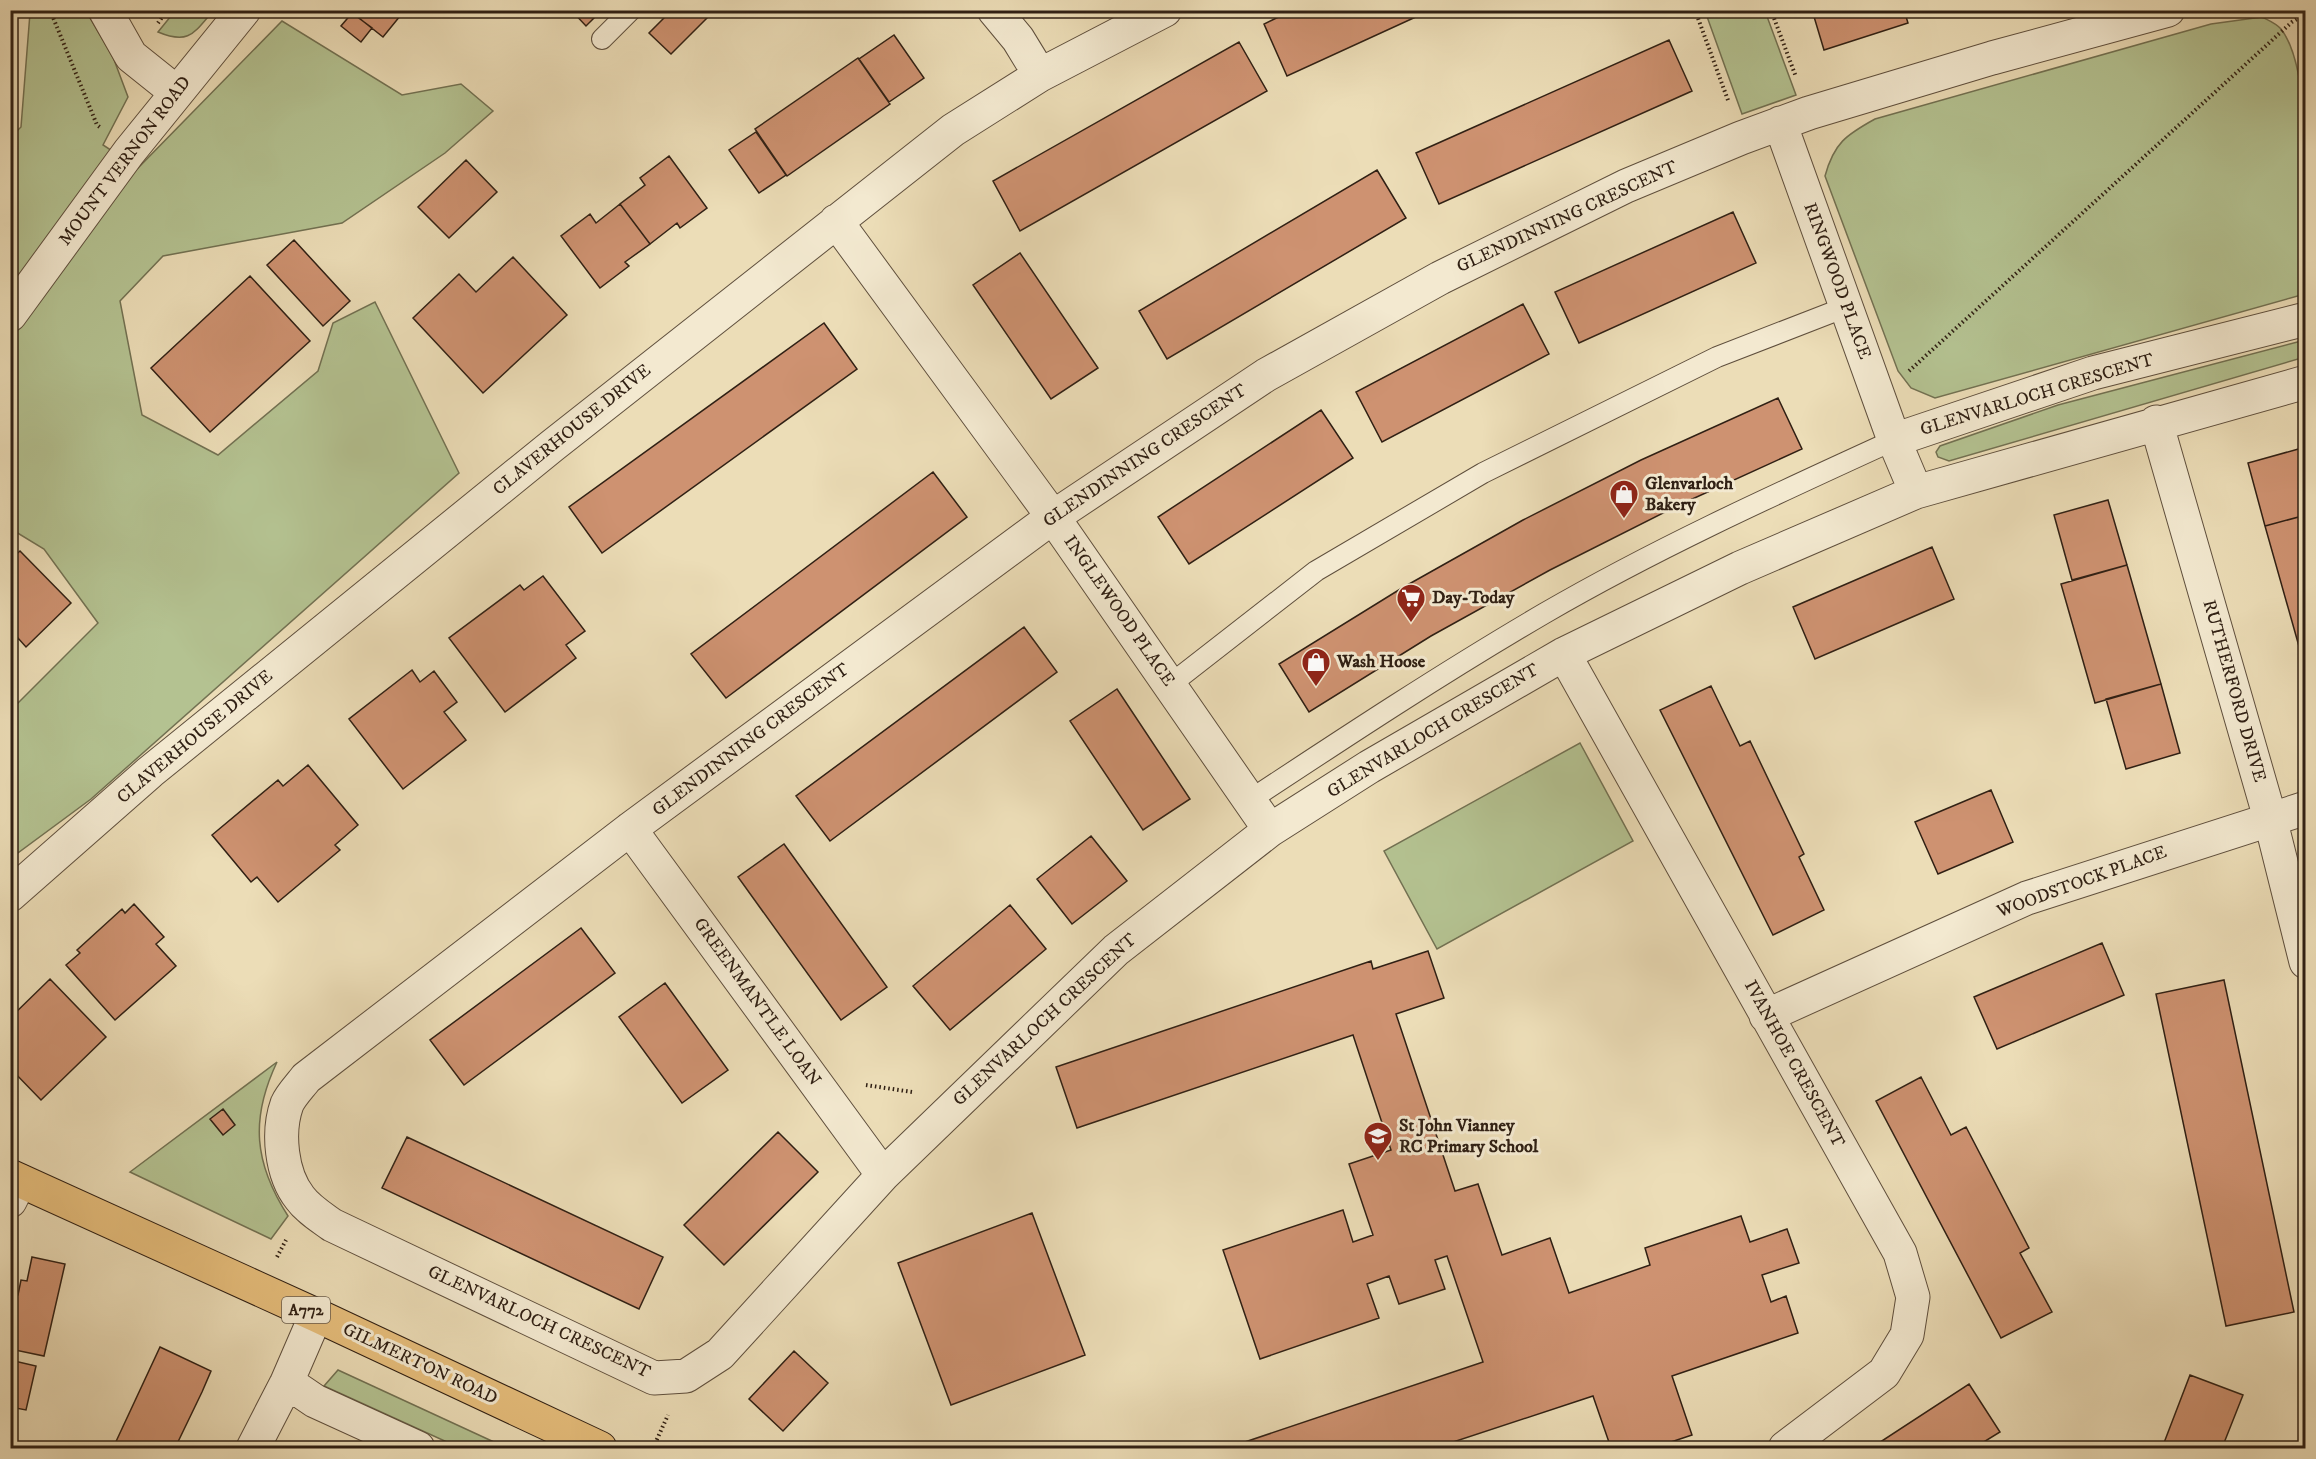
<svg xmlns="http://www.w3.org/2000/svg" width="2316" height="1459" viewBox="0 0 2316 1459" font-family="'IM FELL DW Pica',serif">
	<rect width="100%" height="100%" fill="#ecddb7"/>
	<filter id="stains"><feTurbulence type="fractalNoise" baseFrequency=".00333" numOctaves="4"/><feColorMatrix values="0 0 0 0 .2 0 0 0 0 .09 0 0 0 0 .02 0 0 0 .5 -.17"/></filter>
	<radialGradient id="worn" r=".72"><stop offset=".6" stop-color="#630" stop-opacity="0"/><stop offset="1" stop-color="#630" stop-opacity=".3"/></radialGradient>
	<path fill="#b4c291" stroke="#727152" stroke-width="1.5" d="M 33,10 L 86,11 L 113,57 L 128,97 L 103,145 L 138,168 L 282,21 L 402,95 L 461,84 L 493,111 L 445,153 L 342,223 L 163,256 L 120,301 L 142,415 L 218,455 L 318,371 L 333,323 L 375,302 L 459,473 L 91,799 L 11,858 L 11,710 L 98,623 L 44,549 L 11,529 L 10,138 L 21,127 L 30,13 Z
		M 175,11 L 176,10 L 213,11 C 194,33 189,45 158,32 Z
		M 1705,11 L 1765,11 L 1796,95 L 1742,114 Z
		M 2262,17 C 2268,20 2277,24 2281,29 C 2316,73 2306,235 2305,294 L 1935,398 L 1911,388 L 1898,371 L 1825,176 C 1834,143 1846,135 1875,119 L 2211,24 Z
		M 2305,340 L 2305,357 L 1949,461 L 1938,457 L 1936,452 L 1940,446 L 2058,405 Z
		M 1580,743 L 1633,841 L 1437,949 L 1384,851 Z
		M 277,1062 C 250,1119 254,1163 288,1216 L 271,1239 L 130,1172 Z
		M 338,1370 L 507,1448 L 460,1448 L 324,1386 Z"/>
	<path fill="#ce9271" stroke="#302014" stroke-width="1.5" d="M 349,10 L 405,10 L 383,37 Z
		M 571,10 L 602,10 L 586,26 Z
		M 672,10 L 715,10 L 671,54 L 649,33 Z
		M 1293,10 L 1431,10 L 1287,76 L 1264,24 Z
		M 1812,10 L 1904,10 L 1908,23 L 1824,50 Z
		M 352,13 L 372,28 L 361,42 L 341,26 Z
		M 894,35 L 924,78 L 889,102 L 859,59 Z
		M 1669,40 L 1692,91 L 1439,204 L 1416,153 Z
		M 1239,42 L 1267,91 L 1020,231 L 993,181 Z
		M 858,58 L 890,104 L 787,176 L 755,129 Z
		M 756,132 L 786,175 L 759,193 L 729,150 Z
		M 669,156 L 707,208 L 680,228 L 677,223 L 650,244 L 620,204 L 645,185 L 640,178 Z
		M 466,160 L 497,192 L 449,238 L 418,207 Z
		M 1377,170 L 1406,218 L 1167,359 L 1139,311 Z
		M 620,204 L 650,244 L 625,262 L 629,266 L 600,288 L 561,236 L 590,214 L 596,223 Z
		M 1733,212 L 1756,263 L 1579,343 L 1555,292 Z
		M 294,240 L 350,301 L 323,326 L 267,265 Z
		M 1020,253 L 1098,368 L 1051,399 L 973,285 Z
		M 513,257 L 567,315 L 483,393 L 413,318 L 459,274 L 476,292 Z
		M 250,276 L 310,341 L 210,432 L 151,368 Z
		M 1523,304 L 1549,354 L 1382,442 L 1356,392 Z
		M 824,323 L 857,369 L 602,553 L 569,507 Z
		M 1778,398 L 1802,449 L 1677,506 L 1550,570 L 1431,636 L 1309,712 L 1279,664 L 1402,588 L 1523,520 L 1641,460 Z
		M 1321,410 L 1353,458 L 1189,564 L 1158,517 Z
		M 2302,448 L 2306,462 L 2306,515 L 2265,526 L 2248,463 Z
		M 933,472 L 967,517 L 726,698 L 691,654 Z
		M 2108,500 L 2127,565 L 2072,580 L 2054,515 Z
		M 2306,515 L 2306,656 L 2302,657 L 2265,526 Z
		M 1932,547 L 1954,599 L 1815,659 L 1793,607 Z
		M 20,551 L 71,603 L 26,647 L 18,638 L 10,645 L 10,560 Z
		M 2127,565 L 2161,684 L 2095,703 L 2061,584 Z
		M 543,576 L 585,631 L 566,645 L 576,658 L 505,712 L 449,638 L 520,585 L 524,590 Z
		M 1024,627 L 1057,672 L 830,841 L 796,796 Z
		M 412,670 L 420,682 L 434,671 L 457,702 L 444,712 L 466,740 L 403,789 L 349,719 Z
		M 2161,684 L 2180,753 L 2126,769 L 2106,699 Z
		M 1711,686 L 1740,746 L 1750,741 L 1804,854 L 1799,857 L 1824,910 L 1773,935 L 1660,710 Z
		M 1117,689 L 1190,799 L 1143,830 L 1070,721 Z
		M 308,765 L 358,825 L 335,845 L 340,850 L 278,902 L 257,877 L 251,882 L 212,835 L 278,780 L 283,786 Z
		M 1991,790 L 2013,842 L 1938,874 L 1915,822 Z
		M 1091,836 L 1127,881 L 1072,924 L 1037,879 Z
		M 784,844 L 887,987 L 841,1020 L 738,877 Z
		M 134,904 L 164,937 L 156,944 L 176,966 L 115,1020 L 66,965 L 80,953 L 77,950 L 122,909 L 125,913 Z
		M 1010,905 L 1046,949 L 950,1030 L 913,986 Z
		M 581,928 L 615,973 L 464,1085 L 430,1040 Z
		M 2102,943 L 2124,995 L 1997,1049 L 1974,997 Z
		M 1428,951 L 1444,998 L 1396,1014 L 1455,1191 L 1478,1184 L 1502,1255 L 1550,1238 L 1569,1293 L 1650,1265 L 1645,1248 L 1741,1216 L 1750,1242 L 1787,1229 L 1799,1263 L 1762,1275 L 1771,1302 L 1786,1296 L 1798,1333 L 1672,1376 L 1692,1435 L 1653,1448 L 1611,1448 L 1593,1396 L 1435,1448 L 1227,1448 L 1483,1362 L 1447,1256 L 1435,1260 L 1445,1289 L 1399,1304 L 1389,1276 L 1367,1284 L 1379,1318 L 1260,1359 L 1223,1250 L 1343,1210 L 1353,1242 L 1373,1235 L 1349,1164 L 1391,1150 L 1353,1035 L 1077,1128 L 1056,1067 L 1371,961 L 1373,969 Z
		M 50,979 L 106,1037 L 41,1100 L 10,1068 L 10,1018 Z
		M 2224,980 L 2294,1312 L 2226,1326 L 2156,994 Z
		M 665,983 L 728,1070 L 682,1103 L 619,1017 Z
		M 1921,1077 L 1951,1135 L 1966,1127 L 2029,1248 L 2020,1253 L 2052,1312 L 2001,1338 L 1876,1101 Z
		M 223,1109 L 235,1125 L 223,1135 L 210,1119 Z
		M 778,1132 L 818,1172 L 724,1265 L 684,1225 Z
		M 407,1137 L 663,1257 L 639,1309 L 382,1188 Z
		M 1032,1213 L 1085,1355 L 951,1405 L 898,1263 Z
		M 32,1257 L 65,1264 L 44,1356 L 10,1349 L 10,1294 L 18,1295 L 21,1280 L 27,1281 Z
		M 160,1347 L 211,1371 L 202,1392 L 175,1448 L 113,1448 Z
		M 794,1351 L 828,1383 L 783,1431 L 749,1399 Z
		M 10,1360 L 36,1366 L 26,1410 L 10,1407 Z
		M 2190,1375 L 2243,1395 L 2222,1448 L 2162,1448 Z
		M 1969,1384 L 2000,1432 L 1974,1448 L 1871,1448 Z"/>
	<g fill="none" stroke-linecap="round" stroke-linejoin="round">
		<g stroke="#5f4f3d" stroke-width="22">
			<path id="service" d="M 602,39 L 631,10
				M 1171,684 L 1316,571 L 1483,473 L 1717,357 L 1846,307
				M 1250,800 C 1347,736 1444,672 1545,613 C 1657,548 1776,494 1894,440"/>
		</g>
		<g stroke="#5f4f3d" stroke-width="35">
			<path id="minor" d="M 105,10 L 131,56 L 176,92
				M 994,10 L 1018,39 L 1040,75
				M 2168,10 L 1992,58 L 1809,113 L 1741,138 L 1626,186 L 1440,278 L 1266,375 L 1053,517 L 630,829 L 306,1078 C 300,1086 291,1095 287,1104 C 277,1132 281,1174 300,1198 C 308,1209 321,1217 332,1225 L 654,1378 L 686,1376 L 720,1354 L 883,1175 L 1116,950 L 1270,830 L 1369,767 L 1564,654 L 1740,568 L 1916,492 L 2306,382
				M 1780,123 L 1894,440 L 1916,492
				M 836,221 L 1053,517 L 1270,830
				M 2156,422 L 2270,818 L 2306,962
				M 1894,440 L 2093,373 L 2306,319
				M 1564,654 L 1900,1253 L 1913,1297 L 1907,1335 L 1884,1373 L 1785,1448
				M 630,829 L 883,1175
				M 10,895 L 150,772 L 552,446 L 953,130 L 1040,75 L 1165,10
				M 1766,1016 L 2027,898 L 2306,808
				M 10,1201 L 20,1181
				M 287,1382 L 315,1401 L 418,1448
				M 253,1448 L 287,1382 L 316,1315"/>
		</g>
		<g stroke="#5f4f3d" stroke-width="35">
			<path id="tertiary" d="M 10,315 L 129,152 L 244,10"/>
		</g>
		<g stroke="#302014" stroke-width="35">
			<path id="primary" d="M 10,1176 L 316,1315 L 600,1448"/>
		</g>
		<path stroke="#302014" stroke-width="4" stroke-dasharray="1.5 3" stroke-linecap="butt" d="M 50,10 L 97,125 L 101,128
			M 1695,10 L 1729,103
			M 1771,10 L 1796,77
			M 158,23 L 167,10
			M 1909,371 L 2292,22 L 2306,14
			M 866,1085 L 912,1092
			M 277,1257 L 286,1240
			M 653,1448 L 668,1415"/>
		<use href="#service" stroke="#f3e9d0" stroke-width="20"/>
		<use href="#minor" stroke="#f3e9d0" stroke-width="33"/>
		<use href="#tertiary" stroke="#f3e9d0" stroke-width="33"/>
		<use href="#primary" stroke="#e6be7c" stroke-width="33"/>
	</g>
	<defs>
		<g id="shop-pin" transform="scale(1.5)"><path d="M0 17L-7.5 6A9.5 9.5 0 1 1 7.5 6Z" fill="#8f2418" stroke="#f3e9d0"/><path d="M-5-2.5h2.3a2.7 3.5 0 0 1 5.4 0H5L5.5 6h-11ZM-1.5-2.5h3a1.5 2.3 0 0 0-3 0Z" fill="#fff"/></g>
		<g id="supermarket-pin" transform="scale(1.5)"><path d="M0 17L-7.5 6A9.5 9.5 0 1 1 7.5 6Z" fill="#8f2418" stroke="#f3e9d0"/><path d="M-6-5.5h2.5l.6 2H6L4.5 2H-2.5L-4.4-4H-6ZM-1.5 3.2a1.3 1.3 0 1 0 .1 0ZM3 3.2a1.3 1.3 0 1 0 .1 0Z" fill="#fff"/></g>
		<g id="school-pin" transform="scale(1.5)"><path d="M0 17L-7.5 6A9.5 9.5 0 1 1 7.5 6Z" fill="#8f2418" stroke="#f3e9d0"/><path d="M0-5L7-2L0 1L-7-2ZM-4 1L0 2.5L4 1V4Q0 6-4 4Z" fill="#fff"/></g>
	</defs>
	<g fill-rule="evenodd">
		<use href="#shop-pin" x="1624" y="494"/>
		<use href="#supermarket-pin" x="1411" y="598"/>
		<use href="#shop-pin" x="1316" y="662"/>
		<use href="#school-pin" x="1378" y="1136"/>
	</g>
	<g text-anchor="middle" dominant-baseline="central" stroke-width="6" stroke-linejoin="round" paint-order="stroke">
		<rect fill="#f3e9d0" stroke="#6a5c4c" stroke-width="1.5" x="282" y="1297" width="48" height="26" rx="4.5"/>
		<g font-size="16" font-weight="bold" fill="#302014">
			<text x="306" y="1310">A772</text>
		</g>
		<g font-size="18" fill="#302014" stroke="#f3e9d0">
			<text transform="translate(125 161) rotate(-53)">MOUNT VERNON ROAD</text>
			<text transform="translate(1567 217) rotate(-25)">GLENDINNING CRESCENT</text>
			<text transform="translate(1837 281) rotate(70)">RINGWOOD PLACE</text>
			<text transform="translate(2037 395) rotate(-17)">GLENVARLOCH CRESCENT</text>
			<text transform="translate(572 430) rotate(-39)">CLAVERHOUSE DRIVE</text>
			<text transform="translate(1145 456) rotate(-34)">GLENDINNING CRESCENT</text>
			<text transform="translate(1119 611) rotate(55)">INGLEWOOD PLACE</text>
			<text transform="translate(2234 691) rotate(74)">RUTHERFORD DRIVE</text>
			<text transform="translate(1433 731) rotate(-31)">GLENVARLOCH CRESCENT</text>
			<text transform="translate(195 737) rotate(-40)">CLAVERHOUSE DRIVE</text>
			<text transform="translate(751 740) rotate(-37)">GLENDINNING CRESCENT</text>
			<text transform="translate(2082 882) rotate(-20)">WOODSTOCK PLACE</text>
			<text transform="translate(757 1002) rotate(54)">GREENMANTLE LOAN</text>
			<text transform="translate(1045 1020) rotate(-43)">GLENVARLOCH CRESCENT</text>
			<text transform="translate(1794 1064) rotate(61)">IVANHOE CRESCENT</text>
			<text transform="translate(539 1322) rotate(25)">GLENVARLOCH CRESCENT</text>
			<text transform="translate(420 1364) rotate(25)">GILMERTON ROAD</text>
		</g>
		<g font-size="18" font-weight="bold" fill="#302014" stroke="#f3e9d0" text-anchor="start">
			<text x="1645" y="484">Glenvarloch<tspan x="1645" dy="21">Bakery</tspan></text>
			<text x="1432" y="598">Day-Today</text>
			<text x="1337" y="662">Wash Hoose</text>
			<text x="1399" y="1126">St John Vianney<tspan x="1399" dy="21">RC Primary School</tspan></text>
		</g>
	</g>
	<rect width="2316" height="1459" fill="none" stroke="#ecddb7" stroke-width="36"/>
	<rect x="12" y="12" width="2292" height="1435" fill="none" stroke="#302014" stroke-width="3"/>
	<rect x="18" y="18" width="2280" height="1423" fill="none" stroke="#302014" stroke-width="1.5"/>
	<rect width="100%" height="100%" filter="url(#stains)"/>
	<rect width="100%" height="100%" fill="url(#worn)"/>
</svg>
